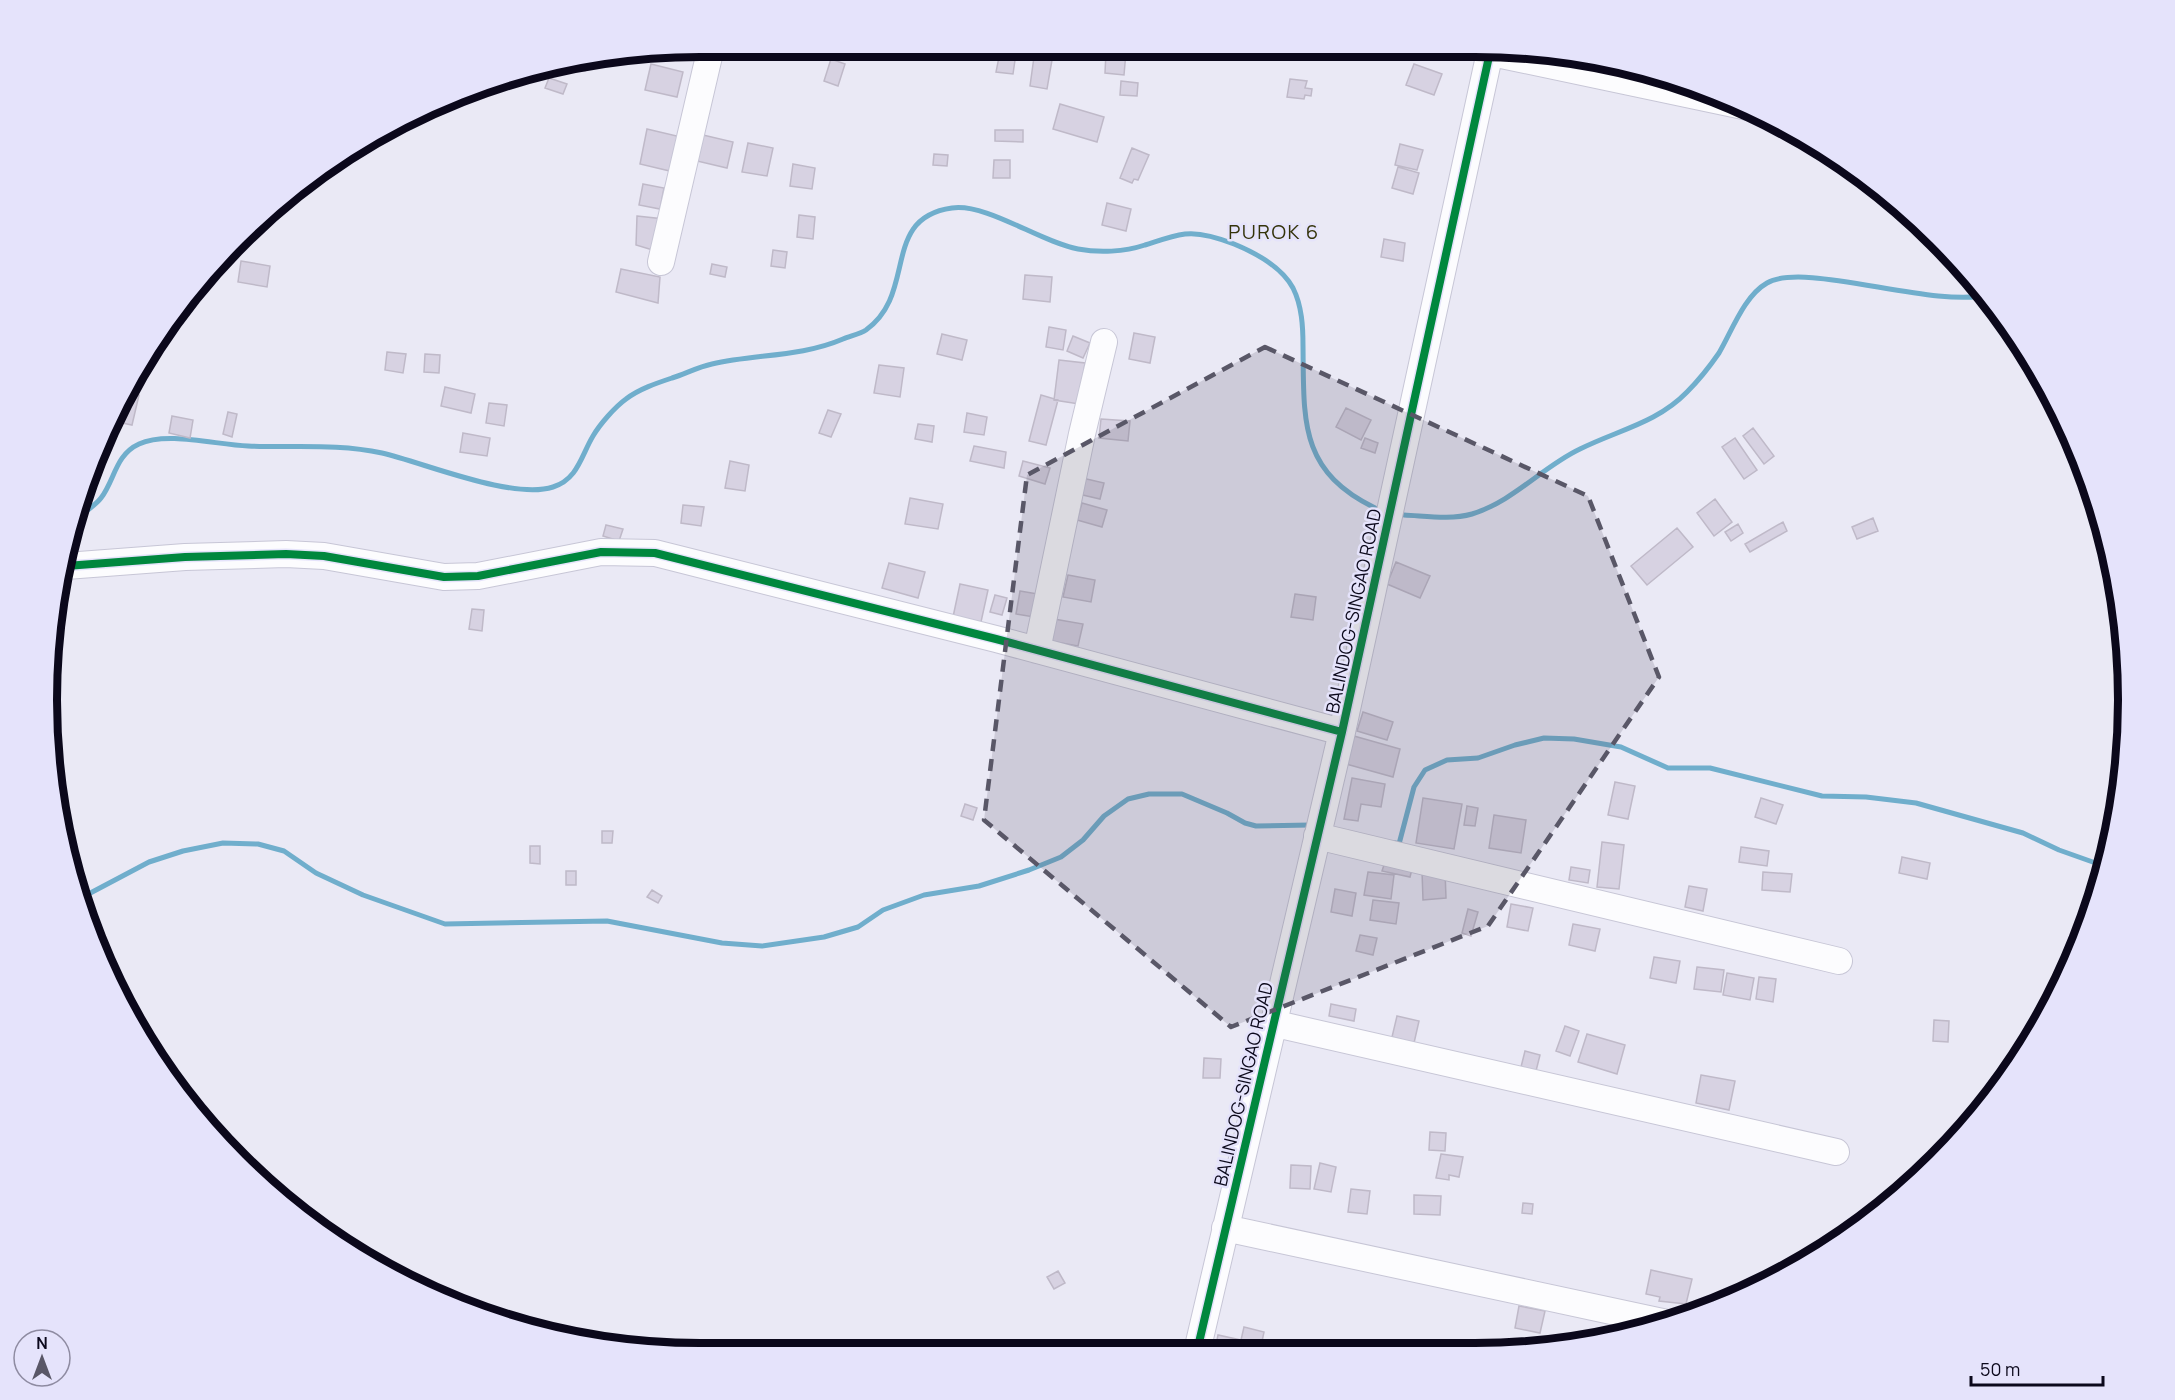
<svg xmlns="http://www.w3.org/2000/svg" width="2175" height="1400" viewBox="0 0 2175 1400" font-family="Manrope,sans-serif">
	<rect width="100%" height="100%" fill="#eae9f5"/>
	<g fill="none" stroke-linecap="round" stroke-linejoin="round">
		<path stroke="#70aecc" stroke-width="5" d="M 1404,515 C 1426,516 1451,520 1472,514 C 1514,501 1542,467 1580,449 C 1618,430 1657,423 1687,392 C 1698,381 1710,366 1719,353 C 1732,331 1744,296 1767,283 C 1804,261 1932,308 1987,295
			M 75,520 C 83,513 95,506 101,498 C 115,480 115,455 139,444 C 167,431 217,445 248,446 C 292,448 337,443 382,453 C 425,463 512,500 553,487 C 578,479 581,456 593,436 C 600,424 615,407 626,399 C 639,389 657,383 672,378 C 685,374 698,367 712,364 C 756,354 801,357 843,339 C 850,336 860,334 866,330 C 918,293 880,218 952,208 C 987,203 1040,242 1078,249 C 1099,253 1124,252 1145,245 C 1158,241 1171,236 1185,234 C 1201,232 1219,238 1234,244 C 1256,253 1281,266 1293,288 C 1302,306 1303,327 1303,346 C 1304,421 1299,471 1375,508
			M 1395,843 L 1399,844 L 1414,787 L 1425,770 L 1447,760 L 1478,758 L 1515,745 L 1544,738 L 1574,739 L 1621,747 L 1668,768 L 1710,768 L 1822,796 L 1866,797 L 1916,803 L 2023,833 L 2059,850 L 2104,866
			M 79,899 L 149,862 L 183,851 L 223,843 L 258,844 L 284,851 L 316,873 L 363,895 L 445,924 L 607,921 L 722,943 L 762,946 L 824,937 L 858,927 L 883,910 L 924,895 L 979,886 L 1029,870 L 1061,857 L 1083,840 L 1104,816 L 1128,799 L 1149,794 L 1182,794 L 1227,813 L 1245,823 L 1256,826 L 1310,825"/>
	</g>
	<path fill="#d7d2e2" stroke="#bfb9c8" stroke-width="1.5" d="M 1106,52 L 1126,52 L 1124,75 L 1105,73 Z
		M 999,57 L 1015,60 L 1013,74 L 996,72 Z
		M 1034,57 L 1052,60 L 1047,89 L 1030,86 Z
		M 588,58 L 585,71 L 557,66 Z
		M 831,59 L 845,64 L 838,86 L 824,81 Z
		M 651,64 L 683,72 L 677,97 L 645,90 Z
		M 1414,64 L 1442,74 L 1434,95 L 1406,85 Z
		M 549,78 L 567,84 L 563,94 L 545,88 Z
		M 1290,79 L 1307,81 L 1305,88 L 1312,89 L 1311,96 L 1305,95 L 1304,99 L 1287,97 Z
		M 1121,81 L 1138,83 L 1137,96 L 1120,95 Z
		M 1060,104 L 1104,117 L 1097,142 L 1053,129 Z
		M 647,129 L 681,137 L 674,172 L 640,164 Z
		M 995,130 L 1023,130 L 1023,142 L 995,141 Z
		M 703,135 L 733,142 L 727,168 L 697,161 Z
		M 748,143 L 773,148 L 767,176 L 742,172 Z
		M 1400,144 L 1423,150 L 1417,170 L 1395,165 Z
		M 1132,148 L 1149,155 L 1138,180 L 1134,179 L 1132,183 L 1120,178 Z
		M 934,154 L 948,155 L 947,166 L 933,165 Z
		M 994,160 L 1010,160 L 1010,178 L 993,178 Z
		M 793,164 L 815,168 L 812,189 L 790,186 Z
		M 1398,167 L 1419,173 L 1413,194 L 1392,188 Z
		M 643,184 L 664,188 L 660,209 L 639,205 Z
		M 1107,203 L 1131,209 L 1126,231 L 1102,225 Z
		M 799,215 L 815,217 L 813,239 L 797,237 Z
		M 637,216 L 664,219 L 656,251 L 636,245 Z
		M 1384,239 L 1405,243 L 1403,261 L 1381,257 Z
		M 773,250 L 787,252 L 785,268 L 771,266 Z
		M 241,261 L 270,266 L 267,287 L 238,282 Z
		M 712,264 L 727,267 L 725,277 L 710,274 Z
		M 621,269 L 660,277 L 658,303 L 616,292 Z
		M 1025,275 L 1052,277 L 1050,302 L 1023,299 Z
		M 1049,327 L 1066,330 L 1063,350 L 1046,347 Z
		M 1134,333 L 1155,337 L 1150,363 L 1129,359 Z
		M 942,334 L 967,340 L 962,360 L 937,354 Z
		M 1073,336 L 1090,343 L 1083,358 L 1067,351 Z
		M 387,352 L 406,354 L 403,373 L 385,370 Z
		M 425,354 L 440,355 L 439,373 L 424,372 Z
		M 1059,360 L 1085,363 L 1079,404 L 1054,400 Z
		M 879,365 L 904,368 L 900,397 L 874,393 Z
		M 445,387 L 475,394 L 471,413 L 441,406 Z
		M 125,392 L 139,395 L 132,425 L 113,421 Z
		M 1041,395 L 1058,400 L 1046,445 L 1029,441 Z
		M 489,403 L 507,405 L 504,426 L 486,423 Z
		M 1346,408 L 1371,420 L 1361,440 L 1336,427 Z
		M 828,410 L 841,414 L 831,437 L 819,433 Z
		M 228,412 L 237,414 L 232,437 L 223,434 Z
		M 967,413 L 987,417 L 984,435 L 964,432 Z
		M 172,416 L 193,420 L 190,438 L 169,433 Z
		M 1101,419 L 1130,421 L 1128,441 L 1099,438 Z
		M 918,424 L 934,426 L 932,442 L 915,439 Z
		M 1753,428 L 1774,456 L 1764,464 L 1743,436 Z
		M 463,433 L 490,438 L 487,456 L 460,452 Z
		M 1365,438 L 1378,443 L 1375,453 L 1361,448 Z
		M 1735,438 L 1757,470 L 1744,479 L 1722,447 Z
		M 974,446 L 1006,452 L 1004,468 L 970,461 Z
		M 730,461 L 749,465 L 745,491 L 725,488 Z
		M 1023,461 L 1050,468 L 1045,484 L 1019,476 Z
		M 1078,477 L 1104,483 L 1100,499 L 1074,493 Z
		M 910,498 L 943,504 L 938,529 L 905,524 Z
		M 1715,499 L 1732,522 L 1714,536 L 1697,513 Z
		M 1082,503 L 1107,510 L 1102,527 L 1077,520 Z
		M 683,505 L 704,507 L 701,526 L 681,523 Z
		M 1873,518 L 1878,531 L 1857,539 L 1852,527 Z
		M 1783,522 L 1787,531 L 1750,552 L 1745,544 Z
		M 1738,524 L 1743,533 L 1731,541 L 1725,532 Z
		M 606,525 L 623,529 L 619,541 L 603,536 Z
		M 1677,528 L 1693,547 L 1647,585 L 1631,566 Z
		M 1396,562 L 1430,576 L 1420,598 L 1387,584 Z
		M 889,563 L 925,572 L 918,598 L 882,588 Z
		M 1068,575 L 1095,580 L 1091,602 L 1063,597 Z
		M 960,584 L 988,590 L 981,622 L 953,617 Z
		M 1020,591 L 1044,595 L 1040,618 L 1016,614 Z
		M 1295,594 L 1316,597 L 1313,620 L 1291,617 Z
		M 995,595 L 1007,598 L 1002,615 L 990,612 Z
		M 472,609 L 484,610 L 482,631 L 469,629 Z
		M 1054,619 L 1083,624 L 1078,646 L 1050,641 Z
		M 1363,712 L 1393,722 L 1387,740 L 1357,731 Z
		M 1354,736 L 1400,749 L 1393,777 L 1346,764 Z
		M 1352,778 L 1385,784 L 1381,807 L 1361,804 L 1358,821 L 1344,819 Z
		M 1615,782 L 1635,786 L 1628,819 L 1608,815 Z
		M 1423,798 L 1462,804 L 1454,849 L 1416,843 Z
		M 1761,798 L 1783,805 L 1776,824 L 1755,817 Z
		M 965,804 L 977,808 L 973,820 L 961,816 Z
		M 1467,806 L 1478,808 L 1475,826 L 1464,825 Z
		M 1494,815 L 1526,820 L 1521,853 L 1489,848 Z
		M 602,831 L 613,831 L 612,843 L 602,843 Z
		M 1602,842 L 1624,845 L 1619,889 L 1597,887 Z
		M 530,846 L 540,846 L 540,864 L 530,863 Z
		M 1741,847 L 1769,851 L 1767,866 L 1739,862 Z
		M 1902,857 L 1930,863 L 1927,879 L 1899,873 Z
		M 1385,862 L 1412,869 L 1410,877 L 1382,871 Z
		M 1571,867 L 1590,870 L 1588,883 L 1569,880 Z
		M 1445,870 L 1446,898 L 1423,900 L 1422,871 Z
		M 566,871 L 576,871 L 576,885 L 566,885 Z
		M 1368,872 L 1394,875 L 1391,899 L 1364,895 Z
		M 1763,872 L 1792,874 L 1790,892 L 1762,890 Z
		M 1689,886 L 1707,889 L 1703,911 L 1685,907 Z
		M 1335,889 L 1356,893 L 1352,916 L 1331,912 Z
		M 652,890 L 662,896 L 658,903 L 647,897 Z
		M 1373,900 L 1399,903 L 1396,924 L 1370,920 Z
		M 1511,904 L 1533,908 L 1528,931 L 1507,927 Z
		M 1468,909 L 1478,912 L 1471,936 L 1462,933 Z
		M 1573,924 L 1600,929 L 1595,951 L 1569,945 Z
		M 1360,935 L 1377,938 L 1373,955 L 1356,951 Z
		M 1654,957 L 1680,961 L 1676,983 L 1650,978 Z
		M 1697,967 L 1724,970 L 1721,992 L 1694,989 Z
		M 1727,973 L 1754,978 L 1750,1000 L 1723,995 Z
		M 1759,977 L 1776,979 L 1773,1002 L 1756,999 Z
		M 1331,1004 L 1356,1009 L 1354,1021 L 1329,1016 Z
		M 1397,1016 L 1419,1021 L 1414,1043 L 1392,1037 Z
		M 1934,1020 L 1949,1021 L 1948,1042 L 1933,1041 Z
		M 1565,1026 L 1579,1031 L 1570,1056 L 1556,1051 Z
		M 1587,1034 L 1625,1045 L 1617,1074 L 1578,1062 Z
		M 1525,1051 L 1540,1055 L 1536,1071 L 1521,1067 Z
		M 1204,1058 L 1221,1059 L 1220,1078 L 1203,1078 Z
		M 1701,1075 L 1735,1081 L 1729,1110 L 1696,1103 Z
		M 1430,1132 L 1446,1133 L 1445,1151 L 1429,1150 Z
		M 1441,1154 L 1463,1157 L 1459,1177 L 1449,1175 L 1449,1180 L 1436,1178 Z
		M 1320,1163 L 1336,1167 L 1331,1192 L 1314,1189 Z
		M 1291,1165 L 1311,1166 L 1310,1189 L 1290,1188 Z
		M 1351,1189 L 1370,1191 L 1367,1214 L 1348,1212 Z
		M 1414,1195 L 1441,1196 L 1440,1215 L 1414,1214 Z
		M 1523,1203 L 1533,1204 L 1532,1214 L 1522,1213 Z
		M 1651,1270 L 1692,1279 L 1686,1304 L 1659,1301 L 1660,1297 L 1646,1294 Z
		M 1058,1271 L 1065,1283 L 1054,1289 L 1047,1277 Z
		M 1519,1306 L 1545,1311 L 1540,1333 L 1515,1328 Z
		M 1244,1327 L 1264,1332 L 1260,1351 L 1215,1350 L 1218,1335 L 1241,1340 Z"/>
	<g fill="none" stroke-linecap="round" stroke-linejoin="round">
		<g stroke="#c7c6d6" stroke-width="28">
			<path id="minor" d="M 1487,52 L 1748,107
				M 661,262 L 710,52
				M 66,566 L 185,557 L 286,554 L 324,556 L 444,577 L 478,576 L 601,552 L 655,553 L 996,639 L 1342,732
				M 1037,650 L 1082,434 L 1104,342
				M 1317,836 L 1839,961
				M 1272,1023 L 1836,1152
				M 1225,1228 L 1667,1323
				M 1197,1351 L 1342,732 L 1490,52"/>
		</g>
		<use href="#minor" stroke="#fcfcfe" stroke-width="26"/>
		<g stroke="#e5e3fb" stroke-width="11">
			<path id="cycleway" d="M 66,566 L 185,557 L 286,554 L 324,556 L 444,577 L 478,576 L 601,552 L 655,553 L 996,639 L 1342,732
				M 1197,1351 L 1342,732 L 1490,52"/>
		</g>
		<use href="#cycleway" stroke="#00873e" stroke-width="8"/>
	</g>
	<path fill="#595767" fill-opacity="0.2" stroke="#595767" stroke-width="4.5" stroke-dasharray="12 8" stroke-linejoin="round" d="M 1265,347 L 1588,496 L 1659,677 L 1488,926 L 1231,1027 L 984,820 L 1027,475 Z"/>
	<g text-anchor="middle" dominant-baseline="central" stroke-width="5" stroke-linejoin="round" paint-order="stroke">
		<g font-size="18" fill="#0b081b" stroke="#e5e3fb">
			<text transform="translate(1353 611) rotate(-78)">BALINDOG-SINGAO ROAD</text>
			<text transform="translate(1243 1084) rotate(-77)">BALINDOG-SINGAO ROAD</text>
		</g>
		<g font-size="20" letter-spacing="1.5" fill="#343309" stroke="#e5e3fb">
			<text x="1274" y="231">PUROK 6</text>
		</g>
	</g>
	<path d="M0 0H2175V1400H0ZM700 57H1475A643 643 0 0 1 2118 700V700A643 643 0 0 1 1475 1343H700A643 643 0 0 1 57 700V700A643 643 0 0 1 700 57Z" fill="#e5e3fb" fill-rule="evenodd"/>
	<path fill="none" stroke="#0b081b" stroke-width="8" d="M700 57H1475A643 643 0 0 1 2118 700V700A643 643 0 0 1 1475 1343H700A643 643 0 0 1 57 700V700A643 643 0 0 1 700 57Z"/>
	<g transform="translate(42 1358)"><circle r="28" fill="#e5e3fb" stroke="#8e8ba1" stroke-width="1.5"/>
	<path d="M0-4.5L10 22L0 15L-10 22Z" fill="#595767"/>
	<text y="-9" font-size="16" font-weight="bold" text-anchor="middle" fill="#0b081b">N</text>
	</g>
	<path d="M1971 1376v9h132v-9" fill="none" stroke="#0b081b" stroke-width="3"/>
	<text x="1980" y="1376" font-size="18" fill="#0b081b" stroke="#e5e3fb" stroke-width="4.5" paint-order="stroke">50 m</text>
</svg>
